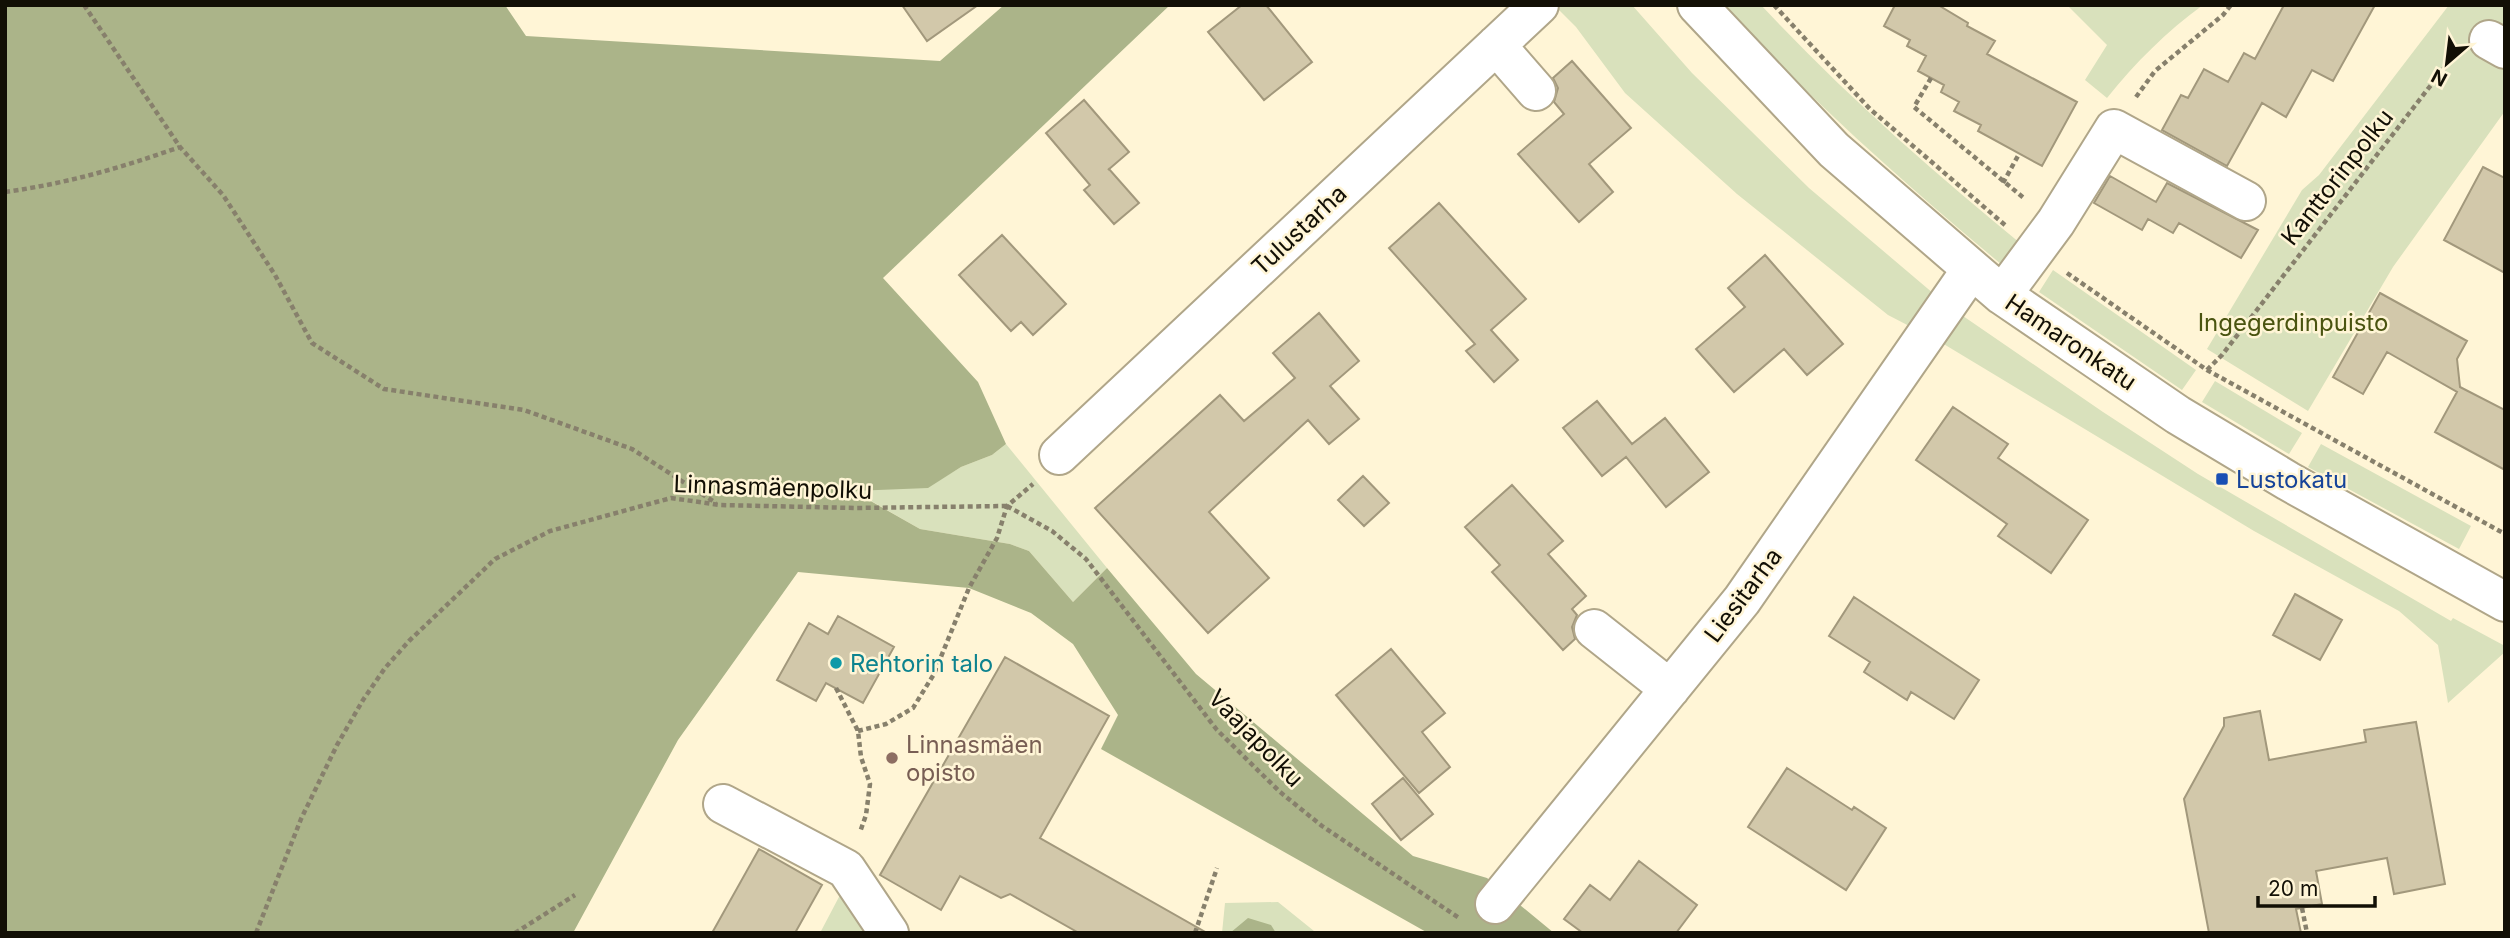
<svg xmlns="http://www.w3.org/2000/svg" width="2510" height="938" viewBox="0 0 2510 938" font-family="Inter,sans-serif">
	<rect width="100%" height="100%" fill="#fff5d6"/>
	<path fill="#d9e1bc" d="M 1554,5 L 1632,5 L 1692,73 L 1809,188 L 1947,305 L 2103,412 L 2198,474 L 2451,621 L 2453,618 L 2505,646 L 2505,652 L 2448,703 L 2438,645 L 2399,611 L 2254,531 L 1942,343 L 1888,315 L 1737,194 L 1625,93 L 1576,27 Z
		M 1724,5 L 1761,5 C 1844,94 1932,171 2026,248 L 2008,270 C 1908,186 1811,102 1724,5 Z
		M 2067,5 L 2203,5 C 2166,32 2136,62 2107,98 L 2085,80 L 2107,45 Z
		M 2449,5 L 2505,5 L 2505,111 L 2393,267 L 2308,411 L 2207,349 L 2302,190 L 2319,175 Z
		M 2053,270 L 2196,370 L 2182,390 L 2039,292 Z
		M 2215,381 L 2302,433 L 2289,454 L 2202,402 Z
		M 1006,444 L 1107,568 L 1073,602 L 1029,551 L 1010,544 L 920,529 L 852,490 L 928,487 L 961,467 L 992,455 Z
		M 2321,444 L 2471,526 L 2459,549 L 2308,467 Z
		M 840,895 L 851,901 L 863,933 L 820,933 Z
		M 1278,902 L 1314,931 L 1313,933 L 1222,933 L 1225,903 Z"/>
	<path fill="#abb489" d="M 5,5 L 505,5 L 526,36 L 940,61 L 1004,5 L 1170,5 L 883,278 L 978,382 L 1006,444 L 992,455 L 961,467 L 928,488 L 853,491 L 920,529 L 1010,544 L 1029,551 L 1073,602 L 1107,568 L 1196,674 L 1413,856 L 1487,878 L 1554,933 L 1428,933 L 1101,749 L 1118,715 L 1073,644 L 1031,613 L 969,588 L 798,572 L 678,740 L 573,933 L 5,933 Z
		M 1248,918 L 1271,925 L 1276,933 L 1230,933 Z"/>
	<path fill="#d2c8aa" stroke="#a2987c" stroke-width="2" d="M 902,5 L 978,5 L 927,41 Z
		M 1242,5 L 1266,5 L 1312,62 L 1264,100 L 1208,32 Z
		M 1895,5 L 1938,5 L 1968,23 L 1967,26 L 1995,41 L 1987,54 L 2077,102 L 2042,166 L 1978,131 L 1981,125 L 1954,111 L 1959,102 L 1941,92 L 1944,85 L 1918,71 L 1926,56 L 1907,46 L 1910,40 L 1884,26 Z
		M 2284,5 L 2375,5 L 2333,81 L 2312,70 L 2286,117 L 2262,103 L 2227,166 L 2162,130 L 2181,95 L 2188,98 L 2204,69 L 2228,82 L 2244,53 L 2255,59 Z
		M 1572,61 L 1631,128 L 1589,164 L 1613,192 L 1579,222 L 1518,154 L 1564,114 L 1554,102 L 1558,88 L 1553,78 Z
		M 1084,100 L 1129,152 L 1108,170 L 1109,169 L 1139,203 L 1114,224 L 1084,190 L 1090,185 L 1046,133 Z
		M 2483,167 L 2505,178 L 2505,273 L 2444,240 Z
		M 2110,176 L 2156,202 L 2167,183 L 2258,230 L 2241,258 L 2179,223 L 2173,233 L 2148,219 L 2142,230 L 2094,203 Z
		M 1439,203 L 1526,299 L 1491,330 L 1518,360 L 1494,382 L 1466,351 L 1475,344 L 1389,248 Z
		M 1002,235 L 1066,304 L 1033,335 L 1021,322 L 1011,331 L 959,275 Z
		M 1765,255 L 1843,344 L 1807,375 L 1784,349 L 1734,392 L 1696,349 L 1745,307 L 1728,288 Z
		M 2380,293 L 2467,341 L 2457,359 L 2460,387 L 2505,410 L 2505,470 L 2435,432 L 2457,392 L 2387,352 L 2363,394 L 2333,377 Z
		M 1319,313 L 1359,361 L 1330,386 L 1359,419 L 1329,444 L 1308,420 L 1209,512 L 1269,578 L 1208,633 L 1095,508 L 1220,395 L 1244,421 L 1295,378 L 1273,353 Z
		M 1597,401 L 1632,444 L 1665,418 L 1709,472 L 1666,507 L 1626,457 L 1602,476 L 1563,428 Z
		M 1953,407 L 2008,444 L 1998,458 L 2088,520 L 2051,573 L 1998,536 L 2007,524 L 1916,460 Z
		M 1363,476 L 1389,503 L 1364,526 L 1338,500 Z
		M 1512,485 L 1563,541 L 1548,554 L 1586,596 L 1572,609 L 1577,615 L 1572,627 L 1575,639 L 1563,650 L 1492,572 L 1500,565 L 1465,527 Z
		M 2295,594 L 2342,620 L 2320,660 L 2273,635 Z
		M 1854,597 L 1979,680 L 1954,719 L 1911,692 L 1907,700 L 1864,672 L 1870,662 L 1829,636 Z
		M 838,616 L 894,647 L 863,703 L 826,683 L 816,701 L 777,680 L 809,623 L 828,634 Z
		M 1391,649 L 1445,713 L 1422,732 L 1450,767 L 1419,793 L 1336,695 Z
		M 1005,657 L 1109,716 L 1040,838 L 1207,933 L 1079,933 L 1010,894 L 1001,898 L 960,876 L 941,910 L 880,875 Z
		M 2260,711 L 2269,760 L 2366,742 L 2364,730 L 2416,722 L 2445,884 L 2394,894 L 2387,858 L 2316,871 L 2322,904 L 2296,909 L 2301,933 L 2209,933 L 2184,799 L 2224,726 L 2224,718 Z
		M 1787,768 L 1852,810 L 1854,807 L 1886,828 L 1846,890 L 1748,827 Z
		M 1403,778 L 1433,814 L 1401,840 L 1372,804 Z
		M 759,849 L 822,885 L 795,933 L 712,933 Z
		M 1639,861 L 1697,905 L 1676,933 L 1583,933 L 1564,919 L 1590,885 L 1610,900 Z"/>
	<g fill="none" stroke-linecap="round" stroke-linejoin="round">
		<g stroke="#b0a689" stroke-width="42">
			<path id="minor" d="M 1697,5 L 1834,150 L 2002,295 L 2178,415 L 2288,481 L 2505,602
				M 2489,40 L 2505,49
				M 1496,45 L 1536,91
				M 2002,295 L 2056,222 L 2114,129 L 2246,201
				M 1059,455 L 1539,5
				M 1594,629 L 1670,689
				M 723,804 L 846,869 L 889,933
				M 1495,904 L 1742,600 L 1971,270"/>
		</g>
		<path stroke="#87806c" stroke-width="4.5" stroke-dasharray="5 3.5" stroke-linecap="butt" d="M 84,5 L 180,147 L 223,195 L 275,275 L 312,343 L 384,389 L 524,410 L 632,449 L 716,503
			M 1774,5 L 1870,109 L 2005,225
			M 1931,78 L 1914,107 L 2025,199
			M 2136,97 L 2155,71 L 2223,15 L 2231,5
			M 2003,183 L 2019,154
			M 5,192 C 69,183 120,168 180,147
			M 2067,273 L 2207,370 L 2505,534
			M 2207,370 L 2222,355 L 2455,54
			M 1007,506 L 1052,531 L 1086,559 L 1217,730 L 1280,792 L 1322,826 L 1459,918
			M 836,688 L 858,731 L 861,757 L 870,784 L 866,815 L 860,832
			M 858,731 L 886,724 L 913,708 L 934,674 L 969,588 L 997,538 L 1007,506 L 1033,484
			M 2302,908 L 2307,933
			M 256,933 L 301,819 L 337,745 L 363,700 L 385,668 L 409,641 L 495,559 L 550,531 L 671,498 L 720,505 L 855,508 L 1007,506
			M 515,933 L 575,895
			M 1195,933 L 1217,868"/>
		<use href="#minor" stroke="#fff" stroke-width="38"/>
	</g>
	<rect fill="#1a4fb4" stroke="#fff5d6" stroke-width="2.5" x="2215" y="472" width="14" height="14" rx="3.5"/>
	<circle fill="#0f9aa8" stroke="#fff5d6" stroke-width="2.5" cx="836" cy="663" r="7"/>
	<circle fill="#8d6e63" stroke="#fff5d6" stroke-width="2.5" cx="892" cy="758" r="7"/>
	<g text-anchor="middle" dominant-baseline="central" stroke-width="5" stroke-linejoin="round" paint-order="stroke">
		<g font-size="24" fill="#120f05" stroke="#fff5d6">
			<text transform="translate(2337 177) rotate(-52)">Kanttorinpolku</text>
			<text transform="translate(1299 230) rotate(-43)">Tulustarha</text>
			<text transform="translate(2071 342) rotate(34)">Hamaronkatu</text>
			<text transform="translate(773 487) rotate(2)">Linnasmäenpolku</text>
			<text transform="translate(1743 595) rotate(-53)">Liesitarha</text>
			<text transform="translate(1256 738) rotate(46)">Vaajapolku</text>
		</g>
		<g font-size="24" fill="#4a5410" stroke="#fff5d6">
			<text x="2293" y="322">Ingegerdinpuisto</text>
		</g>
		<g font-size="24" fill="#164399" stroke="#fff5d6" text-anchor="start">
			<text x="2236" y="479">Lustokatu</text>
		</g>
		<g font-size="24" fill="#0d838f" stroke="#fff5d6" text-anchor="start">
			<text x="850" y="663">Rehtorin talo</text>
		</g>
		<g font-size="24" fill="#785e54" stroke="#fff5d6" text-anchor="start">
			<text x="906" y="744">Linnasmäen<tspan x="906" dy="28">opisto</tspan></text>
		</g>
	</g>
	<rect width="2510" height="938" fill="none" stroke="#120f05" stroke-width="14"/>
	<g transform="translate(2447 63) rotate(208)" stroke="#fff5d6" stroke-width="5" paint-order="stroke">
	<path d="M0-5L12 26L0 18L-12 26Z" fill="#120f05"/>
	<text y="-10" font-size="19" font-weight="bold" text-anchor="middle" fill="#120f05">N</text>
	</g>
	<path d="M2258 896v10h117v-10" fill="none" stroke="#120f05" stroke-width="3.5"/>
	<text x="2268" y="896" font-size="21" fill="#120f05" stroke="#fff5d6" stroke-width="5" paint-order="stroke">20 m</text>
</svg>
